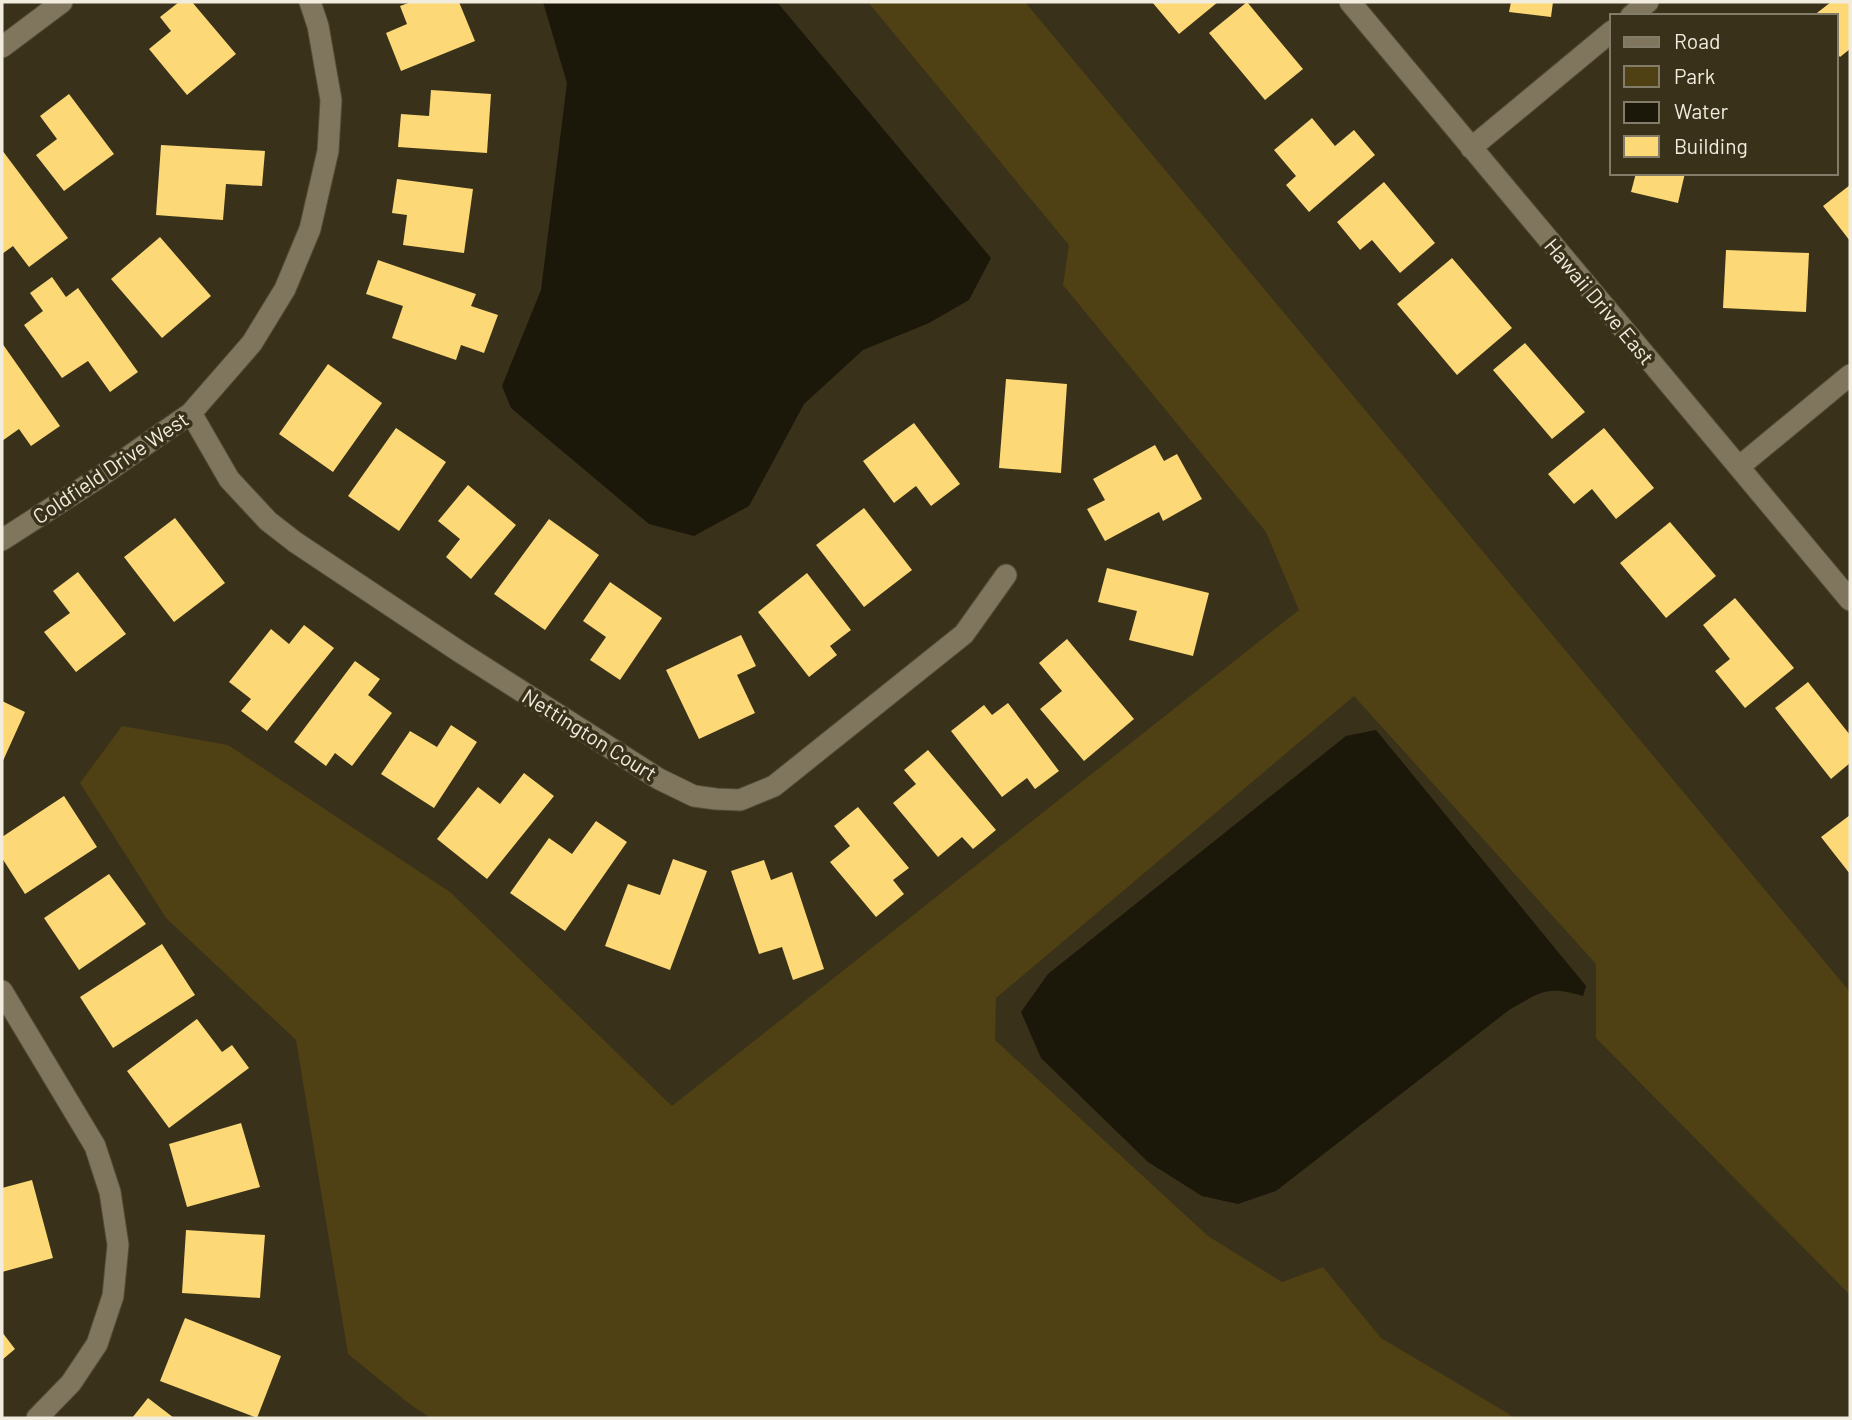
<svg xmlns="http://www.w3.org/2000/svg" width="1852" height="1420" viewBox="0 0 1852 1420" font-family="Barlow,sans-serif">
	<rect width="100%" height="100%" fill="#39311a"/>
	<path fill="#4f4114" d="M 868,2 L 1025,2 L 1850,992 L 1850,1295 L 1596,1038 L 1596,964 L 1354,696 L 996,998 L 995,1040 L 1208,1236 L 1282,1282 L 1323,1267 L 1381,1338 L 1509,1414 L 1511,1418 L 431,1418 L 411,1405 L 348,1354 L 296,1040 L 166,918 L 80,783 L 122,726 L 228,745 L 450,892 L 672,1106 L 1299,610 L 1266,532 L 1063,285 L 1069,245 Z"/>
	<path fill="#1b1709" d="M 543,2 L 777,2 L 991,258 L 969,300 L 929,323 L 863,350 L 804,404 L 749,506 L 694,536 L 649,524 L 511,408 L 502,386 L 541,290 L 567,83 Z
		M 1376,730 L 1586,986 L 1583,996 C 1546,985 1541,992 1509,1010 L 1276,1191 L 1238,1204 L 1202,1196 L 1148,1162 L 1041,1058 L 1021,1012 L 1048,974 L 1346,736 Z"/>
	<path fill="#fcd976" d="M 179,2 L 192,2 L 236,54 L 187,95 L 149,49 L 171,31 L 160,17 Z
		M 411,2 L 459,2 L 475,41 L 401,71 L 386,33 L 407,24 L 400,6 Z
		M 1152,2 L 1218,2 L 1179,34 Z
		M 1247,2 L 1303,69 L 1265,100 L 1209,33 Z
		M 1511,2 L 1553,2 L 1551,17 L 1509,12 Z
		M 1831,2 L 1850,2 L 1850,49 L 1840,57 L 1836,52 L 1836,16 L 1813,16 Z
		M 431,90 L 491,94 L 487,153 L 398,147 L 401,114 L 429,116 Z
		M 69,94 L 114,154 L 64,191 L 36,155 L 57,139 L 40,116 Z
		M 1312,118 L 1335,146 L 1354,130 L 1375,155 L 1309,212 L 1286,185 L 1296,176 L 1274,150 Z
		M 161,145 L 265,151 L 262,186 L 226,184 L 223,220 L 156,215 Z
		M 2,150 L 68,238 L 29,267 L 13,246 L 2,254 Z
		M 1636,173 L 1685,173 L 1678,203 L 1631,192 Z
		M 397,179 L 473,189 L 464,253 L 403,245 L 407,215 L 392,213 Z
		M 1384,182 L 1435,243 L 1400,273 L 1372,240 L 1360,250 L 1337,222 Z
		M 1850,185 L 1850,241 L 1823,206 Z
		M 160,237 L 211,296 L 162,338 L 111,279 Z
		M 1726,250 L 1809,253 L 1806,312 L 1723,308 Z
		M 1452,258 L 1512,328 L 1457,375 L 1397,304 Z
		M 378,260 L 476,294 L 471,306 L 498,315 L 484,353 L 461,345 L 456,360 L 392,338 L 403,306 L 366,294 Z
		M 52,277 L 66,297 L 78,288 L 138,372 L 110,392 L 88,361 L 62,378 L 24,325 L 43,311 L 30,293 Z
		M 2,343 L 60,426 L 31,446 L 19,429 L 2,441 Z
		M 1525,343 L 1585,412 L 1552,439 L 1493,370 Z
		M 328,364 L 382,403 L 333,472 L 279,434 Z
		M 1006,379 L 1067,384 L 1061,473 L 999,468 Z
		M 914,423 L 960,484 L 931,506 L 916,486 L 894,503 L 863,461 Z
		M 396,428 L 446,462 L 399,531 L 348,496 Z
		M 1604,428 L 1654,488 L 1616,519 L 1592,489 L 1574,504 L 1548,474 Z
		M 1155,445 L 1164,461 L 1177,454 L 1202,499 L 1163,521 L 1159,512 L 1105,541 L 1087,509 L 1105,500 L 1093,479 Z
		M 468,485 L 516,525 L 471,579 L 446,557 L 460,539 L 438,521 Z
		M 864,508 L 912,570 L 864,607 L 816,545 Z
		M 175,518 L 225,583 L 174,622 L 124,557 Z
		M 549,519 L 599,555 L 545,630 L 494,594 Z
		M 1670,522 L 1716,576 L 1666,618 L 1620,563 Z
		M 1107,568 L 1209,593 L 1193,656 L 1129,640 L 1137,611 L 1098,602 Z
		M 78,572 L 126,634 L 76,672 L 44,632 L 70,613 L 53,591 Z
		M 807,573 L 851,630 L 830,646 L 837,655 L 809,677 L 758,612 Z
		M 610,582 L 662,618 L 620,680 L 590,660 L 606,637 L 583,621 Z
		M 1735,598 L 1794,668 L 1745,708 L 1715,671 L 1730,659 L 1703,625 Z
		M 304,625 L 334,648 L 267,731 L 241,711 L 251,699 L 229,682 L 271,629 L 289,644 Z
		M 741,635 L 756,666 L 737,675 L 755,713 L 699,739 L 666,670 Z
		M 1067,639 L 1134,719 L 1084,761 L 1040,709 L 1062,691 L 1039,663 Z
		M 355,661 L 380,679 L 368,695 L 392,713 L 352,766 L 335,753 L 326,766 L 294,742 Z
		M 1808,682 L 1850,735 L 1850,763 L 1831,779 L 1775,708 Z
		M 2,701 L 25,712 L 2,763 Z
		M 1008,703 L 1059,771 L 1035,789 L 1027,778 L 1002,797 L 951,731 L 984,705 L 992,715 Z
		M 451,725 L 477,742 L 434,808 L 381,774 L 410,731 L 437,747 Z
		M 928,750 L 996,830 L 973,849 L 962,837 L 938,857 L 893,803 L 916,784 L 904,770 Z
		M 524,773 L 554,796 L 487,879 L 437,839 L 478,787 L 500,804 Z
		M 64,796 L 97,847 L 25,894 L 2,858 L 2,837 Z
		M 858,807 L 909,868 L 893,880 L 904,894 L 876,917 L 830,862 L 850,846 L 834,826 Z
		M 1850,815 L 1850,874 L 1821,837 Z
		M 596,821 L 627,842 L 565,931 L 510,893 L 549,838 L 572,854 Z
		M 673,859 L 707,871 L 670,970 L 605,946 L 628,884 L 660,895 Z
		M 764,860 L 771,880 L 792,872 L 824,969 L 793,980 L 782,947 L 759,954 L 731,871 Z
		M 109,874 L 146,924 L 79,970 L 44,918 Z
		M 162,944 L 195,995 L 113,1048 L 80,997 Z
		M 197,1019 L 222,1052 L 232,1045 L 249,1068 L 169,1128 L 127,1071 Z
		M 241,1123 L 260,1187 L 187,1207 L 169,1144 Z
		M 32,1180 L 53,1258 L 2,1272 L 2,1188 Z
		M 186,1230 L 265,1235 L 260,1298 L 182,1293 Z
		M 185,1318 L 281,1356 L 257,1418 L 160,1381 Z
		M 2,1332 L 15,1349 L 2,1360 Z
		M 148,1398 L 174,1418 L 132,1418 Z"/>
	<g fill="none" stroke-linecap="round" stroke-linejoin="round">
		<g stroke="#534c38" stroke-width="23">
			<path id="minor" d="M 1350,2 L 1850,600
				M 1631,16 L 1648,2
				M 2,47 L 62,2
				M 1471,148 L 1612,31
				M 191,413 L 229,479 L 268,521 L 295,542 L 460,652 L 659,779 L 694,796 L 716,799 L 740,800 L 774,786 L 964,634 L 1006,575
				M 1740,466 L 1850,375
				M 2,540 L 95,480 L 191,413 L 252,343 L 285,289 L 310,229 L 328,151 L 331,100 L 318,26 L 310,2
				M 2,991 L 95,1146 L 110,1192 L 118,1245 L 113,1296 L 97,1344 L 71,1383 L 37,1418"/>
		</g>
		<use href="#minor" stroke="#7f765d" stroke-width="21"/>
	</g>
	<g text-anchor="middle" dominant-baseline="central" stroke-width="7" stroke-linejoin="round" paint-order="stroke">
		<g font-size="21" fill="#f1ecde" stroke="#39311a">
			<text transform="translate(1600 301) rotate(50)">Hawaii Drive East</text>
			<text transform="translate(110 467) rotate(-34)">Coldfield Drive West</text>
			<text transform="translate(590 734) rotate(32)">Nettington Court</text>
		</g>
	</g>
	<rect width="1852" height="1420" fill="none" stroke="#f1ecde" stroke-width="7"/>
	<rect x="1610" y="14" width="228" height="161" fill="#39311a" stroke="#837c68" stroke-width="2"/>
	<rect x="1624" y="37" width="35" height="10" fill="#7f765d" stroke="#837c68" stroke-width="2"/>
	<text x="1674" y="49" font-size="21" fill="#f1ecde">Road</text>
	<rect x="1624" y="66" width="35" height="21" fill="#4f4114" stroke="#837c68" stroke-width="2"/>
	<text x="1674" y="84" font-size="21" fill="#f1ecde">Park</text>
	<rect x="1624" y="102" width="35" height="21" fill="#1b1709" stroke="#837c68" stroke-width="2"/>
	<text x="1674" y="119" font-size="21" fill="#f1ecde">Water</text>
	<rect x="1624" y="136" width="35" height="21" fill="#fcd976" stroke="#837c68" stroke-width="2"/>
	<text x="1674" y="154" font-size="21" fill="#f1ecde">Building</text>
</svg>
